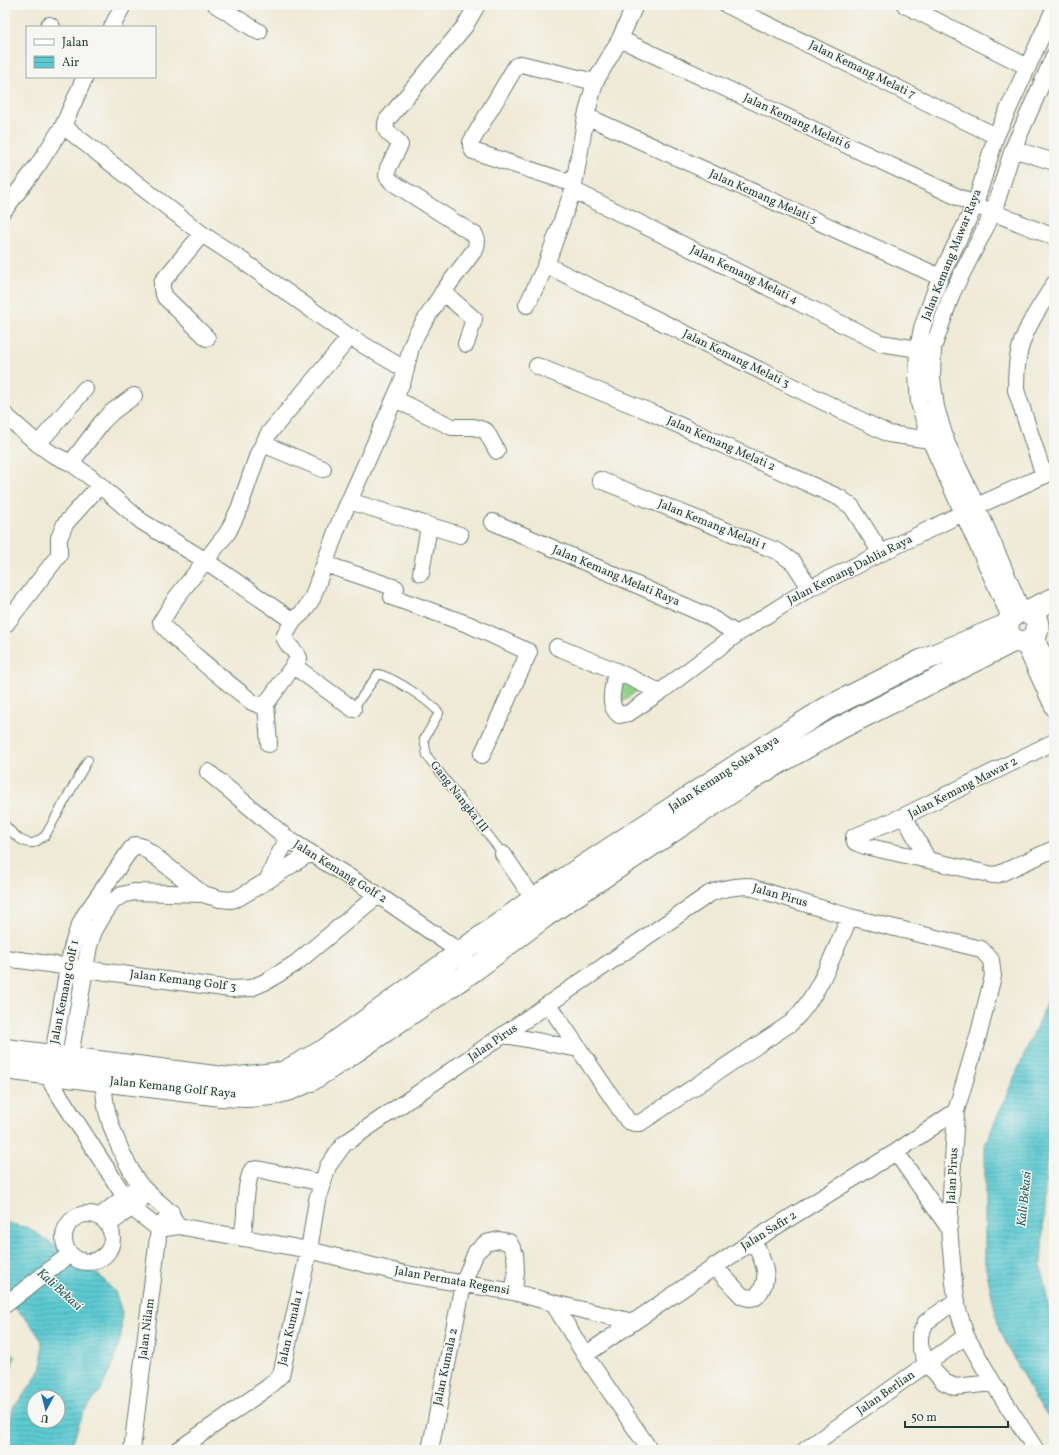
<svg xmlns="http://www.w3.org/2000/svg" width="1059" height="1455" viewBox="0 0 1059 1455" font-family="Vollkorn,serif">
	<defs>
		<pattern id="water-rules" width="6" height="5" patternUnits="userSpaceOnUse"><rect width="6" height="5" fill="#5dcad2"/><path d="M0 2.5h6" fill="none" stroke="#4ca5ab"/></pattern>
	</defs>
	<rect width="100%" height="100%" fill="#f6f6f2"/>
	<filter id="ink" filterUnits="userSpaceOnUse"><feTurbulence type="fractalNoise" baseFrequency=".025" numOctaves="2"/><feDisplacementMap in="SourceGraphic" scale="8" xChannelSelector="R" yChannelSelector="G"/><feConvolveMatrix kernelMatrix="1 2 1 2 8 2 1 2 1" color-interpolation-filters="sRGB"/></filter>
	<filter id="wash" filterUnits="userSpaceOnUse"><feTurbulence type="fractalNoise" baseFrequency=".012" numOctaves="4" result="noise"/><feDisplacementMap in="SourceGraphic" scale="16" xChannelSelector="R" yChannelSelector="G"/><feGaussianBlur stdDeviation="0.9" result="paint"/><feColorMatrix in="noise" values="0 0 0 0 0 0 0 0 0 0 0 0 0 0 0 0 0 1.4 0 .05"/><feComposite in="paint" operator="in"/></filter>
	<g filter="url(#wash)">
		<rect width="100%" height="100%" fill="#efead5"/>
		<path fill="#8fd087" stroke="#57865e" d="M 622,681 L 639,689 L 616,707 Z
			M 5,1347 L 15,1357 L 5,1384 Z"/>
		<path fill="url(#water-rules)" stroke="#3e8483" fill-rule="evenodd" d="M 1054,986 L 1054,1127 L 1047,1153 L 1041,1266 L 1052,1326 L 1054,1329 L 1054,1425 L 1032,1393 L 999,1329 L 985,1263 L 985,1145 Z
			M 5,1222 L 29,1228 L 101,1277 L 115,1292 L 122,1312 L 121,1337 L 112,1366 L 101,1390 L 83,1413 L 70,1450 L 5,1450 L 5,1443 L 9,1433 L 13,1408 L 29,1388 L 42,1367 L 42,1341 L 27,1319 L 5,1300 ZM 34,1397 L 58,1397 L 58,1421 L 34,1421 Z"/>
	</g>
	<g filter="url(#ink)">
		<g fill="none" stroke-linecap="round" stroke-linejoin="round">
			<g stroke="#687a6c" stroke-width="10">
				<path id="lane" d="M 353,709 L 378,674 C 393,677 430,701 439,713 L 424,739 L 427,756 L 503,854
					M 5,825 C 12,832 21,844 33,843 C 37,842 41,838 45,836 L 88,760"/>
			</g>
			<g stroke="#687a6c" stroke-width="18">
				<path id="street" d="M 216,5 L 259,32
					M 727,5 L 996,136
					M 905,5 L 1028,67
					M 49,25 L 52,27
					M 112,27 L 123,5
					M 620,39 L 975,205 L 1054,237
					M 586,116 L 940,277
					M 63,126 L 202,234 L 240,259 L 350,337 L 406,370
					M 1013,149 L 1054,162
					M 574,184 L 473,151 L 471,146 L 471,142 L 516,66 L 521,64 L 595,82
					M 573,190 L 880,343 L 918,349
					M 5,209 L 38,165 L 63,126 L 85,77
					M 202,234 L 162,282 L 162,289 L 165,297 L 207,338
					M 546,265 L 889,434 L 930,440
					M 443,292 L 474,319 L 466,344
					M 527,305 L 546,265 L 573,190 L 586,116 L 595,82 L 620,39 L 635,5
					M 350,337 L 269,433 L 258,454 L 239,509 L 228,532 L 176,598 L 161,622 C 165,633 238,691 252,702 L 259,705 L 266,704 L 299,658 C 295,650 287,646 284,637 L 293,621 L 303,612 L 312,599 L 338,526 L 403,380 L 411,347 L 417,333 L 443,292 L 476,248 L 477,240 L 475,235 L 392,182 L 387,176 L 388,168 L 400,145 C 394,133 382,136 387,120 L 465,26 L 477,5
					M 537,366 L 650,412 L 840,498 L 852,507 L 881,553
					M 395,399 L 452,427 L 474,427 L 486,431 L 497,451
					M 5,415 L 38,444 L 52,454 L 71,463 L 89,476 L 141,521 L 206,561 L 293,621
					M 38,444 L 85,389
					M 263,444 L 323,469
					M 71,463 L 102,422 L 112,412 L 134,396
					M 1044,476 L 1016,390 C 1016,378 1016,365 1019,353 C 1024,328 1041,306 1054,284
					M 600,480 L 779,552 L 794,563 L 810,588
					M 349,501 L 460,535
					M 493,522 L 708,616 L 737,634
					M 325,564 L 396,588 L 392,597 L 470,625 L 529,652 L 482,755
					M 421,573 L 429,526
					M 1022,611 L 977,506 L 947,444 L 936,407 L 932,378 L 933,348 L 952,293 L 993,213 L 1013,149 L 1054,56
					M 1010,617 L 930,440 L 919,403 L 917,375 L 918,349 L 922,328 L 940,277 L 975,205 L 996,136 L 1054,9
					M 5,625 L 59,555 L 59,538 L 65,524 L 100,485
					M 1035,637 L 1054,675
					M 1023,642 L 1054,709
					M 557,647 L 616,671 L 660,692
					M 294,666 L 353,709
					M 616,671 C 614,686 606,704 619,715 L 629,713 L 660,692 L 737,634 L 810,588 L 977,506 L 1054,471
					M 266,704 L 269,744
					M 1054,742 L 904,816 L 928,860 L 993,875 L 999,874 L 1054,849
					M 208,772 L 288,839 L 378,895 L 450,945 L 466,961
					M 904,816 L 854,837 L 854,839 L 855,842 L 865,846 L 928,860
					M 503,854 L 539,907
					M 267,881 L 278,856 L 288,839
					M 203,894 L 143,847 L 136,845 L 131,849 L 84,916 L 78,929 L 73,944 L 68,967 L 50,1073 L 52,1084 L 132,1208 L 159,1229 L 178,1226 L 309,1250 L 405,1274 L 514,1292 L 553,1303 L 633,1322
					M 5,958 L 231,989 L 251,988 L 267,981 L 296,963 L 378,895
					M 549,1005 L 628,1121 L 634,1123 L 640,1123 L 791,1023 C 820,995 833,953 850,917
					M 505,1035 L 579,1049
					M 68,1068 L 89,946 L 94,931 L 104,914 L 113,901 L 122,895 L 134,892 L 203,894 L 220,899 L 231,900 L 238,898 L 267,881 L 310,853
					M 104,1071 C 102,1104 110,1127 124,1157 C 129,1166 134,1178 141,1186 C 152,1199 167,1205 175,1221
					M 896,1152 L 949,1228
					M64 1238a24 24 0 1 1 48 0a24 24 0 1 1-48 0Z
					M 99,1217 L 132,1191
					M 108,1225 L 140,1201
					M 242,1238 C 243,1230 245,1221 245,1213 C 246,1199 246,1182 252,1170 L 257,1169 L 323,1183
					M 714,1266 L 742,1296 L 749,1298 L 756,1297 C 774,1277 762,1261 754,1240
					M 957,1300 L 926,1322 L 920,1335 L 920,1346 L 927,1364 L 944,1382 L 955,1387 L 993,1383
					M 553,1303 L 585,1355 L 650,1450
					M 5,1305 L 70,1254
					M 585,1355 L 754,1240 L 896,1152 L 956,1111
					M 132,1450 L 159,1229 L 171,1212
					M 178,1450 L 267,1388 L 281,1375 L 309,1250 L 317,1200 L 328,1166 L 344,1144 L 709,894 C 721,888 734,887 747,886 L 850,917 L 981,949 L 991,960 L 993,976 L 979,1033 L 956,1111 L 949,1228 L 954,1283 L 958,1310 L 966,1336 L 993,1383 L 1036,1450
					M 430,1450 L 463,1284 L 476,1252 L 486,1243 L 499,1240 L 509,1242 L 515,1254 L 516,1271 L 514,1292
					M 805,1450 L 966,1336"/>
			</g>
			<g stroke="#687a6c" stroke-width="24">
				<path id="secondary" d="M 1022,611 C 1038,613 1040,625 1035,637 C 1032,639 1027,642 1023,642 C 1004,642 1001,616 1022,611 Z
					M 1028,611 L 1054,599
					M 5,1050 L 230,1079 L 283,1073 L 325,1050 L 534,899 L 768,745 L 827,708 L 923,660 L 1007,625
					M 5,1068 L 221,1095 L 247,1096 L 272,1094 L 290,1089 L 311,1080 L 354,1052 L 474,970 L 545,916 L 591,885 L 757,775 L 842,727 L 1015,640"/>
			</g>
			<use href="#lane" stroke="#fff" stroke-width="8"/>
			<use href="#street" stroke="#fff" stroke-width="16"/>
			<use href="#secondary" stroke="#fff" stroke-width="22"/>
		</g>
	</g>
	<g text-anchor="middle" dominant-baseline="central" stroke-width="3" stroke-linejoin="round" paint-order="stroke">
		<g font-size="12" fill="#1f3d34" stroke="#f6f6f2">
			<text transform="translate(862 70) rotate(26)">Jalan Kemang Melati 7</text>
			<text transform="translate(797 122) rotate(25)">Jalan Kemang Melati 6</text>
			<text transform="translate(763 197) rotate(24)">Jalan Kemang Melati 5</text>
			<text transform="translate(952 255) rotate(-68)">Jalan Kemang Mawar Raya</text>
			<text transform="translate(744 275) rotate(26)">Jalan Kemang Melati 4</text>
			<text transform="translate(736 359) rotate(26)">Jalan Kemang Melati 3</text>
			<text transform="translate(721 444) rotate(24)">Jalan Kemang Melati 2</text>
			<text transform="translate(712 525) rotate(22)">Jalan Kemang Melati 1</text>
			<text transform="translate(850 570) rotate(-27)">Jalan Kemang Dahlia Raya</text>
			<text transform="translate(616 576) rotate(23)">Jalan Kemang Melati Raya</text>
			<text transform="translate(724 774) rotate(-33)">Jalan Kemang Soka Raya</text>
			<text transform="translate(963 788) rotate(-27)">Jalan Kemang Mawar 2</text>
			<text transform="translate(459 797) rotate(52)">Gang Nangka III</text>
			<text transform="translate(340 872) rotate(32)">Jalan Kemang Golf 2</text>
			<text transform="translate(780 896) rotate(16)">Jalan Pirus</text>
			<text transform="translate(183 981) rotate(7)">Jalan Kemang Golf 3</text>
			<text transform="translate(65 992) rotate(-79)">Jalan Kemang Golf 1</text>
			<text transform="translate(493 1043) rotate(-34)">Jalan Pirus</text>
			<text transform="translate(173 1088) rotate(6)">Jalan Kemang Golf Raya</text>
			<text transform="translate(953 1176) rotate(-87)">Jalan Pirus</text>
			<text transform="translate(769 1231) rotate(-32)">Jalan Safir 2</text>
			<text transform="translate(452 1281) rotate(10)">Jalan Permata Regensi</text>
			<text transform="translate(291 1328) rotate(-77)">Jalan Kumala 1</text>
			<text transform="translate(147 1329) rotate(-83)">Jalan Nilam</text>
			<text transform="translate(446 1367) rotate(-78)">Jalan Kumala 2</text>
			<text transform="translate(886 1393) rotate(-35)">Jalan Berlian</text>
		</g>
		<g font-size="13" font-style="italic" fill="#2e605c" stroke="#f6f6f2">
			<text transform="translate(1025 1199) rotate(-84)">Kali Bekasi</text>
			<text transform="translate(59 1290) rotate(42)">Kali Bekasi</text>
		</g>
	</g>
	<rect width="1059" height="1455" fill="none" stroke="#f6f6f2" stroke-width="20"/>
	<rect x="26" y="26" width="130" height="52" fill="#f6f6f2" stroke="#a0aca6"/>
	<rect x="34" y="39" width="20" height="6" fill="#ffffff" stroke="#a0aca6"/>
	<text x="62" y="46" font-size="12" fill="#1f3d34">Jalan</text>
	<rect x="34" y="56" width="20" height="12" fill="url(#water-rules)" stroke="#a0aca6"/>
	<text x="62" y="66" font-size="12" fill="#1f3d34">Air</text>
	<g transform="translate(46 1409) rotate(187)"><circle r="19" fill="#f6f6f2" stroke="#a0aca6"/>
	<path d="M0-3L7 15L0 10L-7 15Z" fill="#1f6fb2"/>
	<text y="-6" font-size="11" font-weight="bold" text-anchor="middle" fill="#1f3d34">U</text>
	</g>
	<path d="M905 1421v6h103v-6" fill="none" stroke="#1f3d34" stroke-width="2"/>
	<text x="911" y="1421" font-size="12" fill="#1f3d34" stroke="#f6f6f2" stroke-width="3" paint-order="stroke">50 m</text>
</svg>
